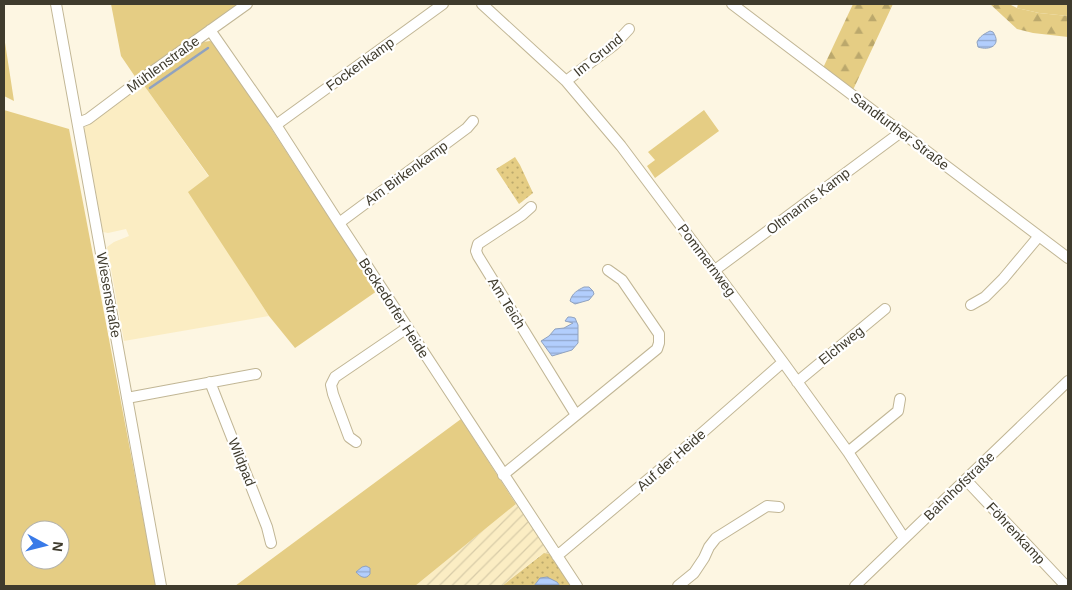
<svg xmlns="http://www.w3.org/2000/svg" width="1072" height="590" viewBox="0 0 1072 590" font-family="Helvetica,sans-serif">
	<defs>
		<pattern id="industrial-furrows" width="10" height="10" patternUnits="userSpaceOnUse" patternTransform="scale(1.25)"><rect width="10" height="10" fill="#fbedc3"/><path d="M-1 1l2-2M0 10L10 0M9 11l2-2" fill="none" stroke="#d8cca8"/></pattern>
		<pattern id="forest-firs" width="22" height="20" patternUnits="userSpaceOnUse" patternTransform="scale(1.25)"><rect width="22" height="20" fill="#e5cd84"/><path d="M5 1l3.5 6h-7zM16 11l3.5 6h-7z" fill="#bba86c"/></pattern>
		<pattern id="park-dots" width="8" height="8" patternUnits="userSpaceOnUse" patternTransform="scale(1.25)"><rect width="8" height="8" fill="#e5cd84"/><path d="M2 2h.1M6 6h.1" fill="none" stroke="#bba86c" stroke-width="1.8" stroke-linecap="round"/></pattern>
		<pattern id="water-rules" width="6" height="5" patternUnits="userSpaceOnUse" patternTransform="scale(1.25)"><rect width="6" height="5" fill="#b2cefd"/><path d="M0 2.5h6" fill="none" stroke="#92a8cd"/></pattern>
	</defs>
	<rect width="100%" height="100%" fill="#fdf6e2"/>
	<path fill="#fbedc3" d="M 143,84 L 209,177 L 189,192 L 269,316 L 124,341 L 107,247 L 114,242 L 129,236 L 126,229 L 108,233 L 103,232 L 84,128 Z"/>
	<path fill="url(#industrial-furrows)" d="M 516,504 L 550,554 L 544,553 L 538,557 L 502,586 L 415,586 Z"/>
	<path fill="#e5cd84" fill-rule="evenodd" d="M 111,4 L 238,4 L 136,78 L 121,56 Z
		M 1018,4 L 1068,4 L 1068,16 L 1039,13 L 1017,8 Z
		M 4,36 L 14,101 L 4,96 Z
		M 210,41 L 217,45 L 377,291 L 295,348 L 269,316 L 188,192 L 209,176 L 143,84 L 203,42 Z
		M 4,110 L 69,129 L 156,586 L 4,586 ZM 30,530 L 60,530 L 60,560 L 30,560 Z
		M 704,110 L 719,131 L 655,178 L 647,166 L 655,160 L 648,152 Z
		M 461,419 L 516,504 L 415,586 L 235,586 Z"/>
	<path fill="url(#forest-firs)" d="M 853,4 L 893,4 L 853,90 L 823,68 Z
		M 990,4 L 1009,4 L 1017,8 L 1039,13 L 1068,16 L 1068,37 L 1033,33 L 1017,29 Z"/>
	<path fill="url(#park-dots)" d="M 515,157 L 520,165 L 533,193 L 519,204 L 496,169 Z
		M 544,553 L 550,554 L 572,586 L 560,586 L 557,582 L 540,578 L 534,586 L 502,586 Z"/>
	<path fill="url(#water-rules)" stroke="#90a2bf" d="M 990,31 L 993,32 C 1002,45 990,51 978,47 L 977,42 C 980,36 984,34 990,31 Z
		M 584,287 L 589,287 L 593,291 L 594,294 L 589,300 L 575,304 L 570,301 C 572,293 578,290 584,287 Z
		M 568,317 L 571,317 L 575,318 L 578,325 L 578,343 L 572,350 L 552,356 L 541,341 L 549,336 L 555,329 L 564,328 L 573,323 L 565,321 Z
		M 366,566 L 370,568 L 370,574 C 366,580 360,577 356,572 L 362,567 Z
		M 547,577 L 557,582 L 560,586 L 534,586 L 540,578 Z"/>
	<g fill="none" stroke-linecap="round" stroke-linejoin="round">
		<path stroke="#90a2bf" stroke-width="2.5" d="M 150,88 L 208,48"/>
		<g stroke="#c1b695" stroke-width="12">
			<path id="minor" d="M 56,4 L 161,586
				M 482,4 L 566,81 L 621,146 L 783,362 L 848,452 L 904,538
				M 732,4 L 1068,258
				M 210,30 L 276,125 L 339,223 L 577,586
				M 566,81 L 614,45 L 629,29
				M 78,123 L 88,119 L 132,86 L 247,4
				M 276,125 L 443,4
				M 531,207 L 522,215 L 478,244 L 476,251 L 478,256 L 576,415
				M 339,223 L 467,128 L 473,121
				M 715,270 L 901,132
				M 971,305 L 985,297 L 1003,279 L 1039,236
				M 210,382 L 267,527 L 271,543
				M 797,382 L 885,309
				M 127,398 L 256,374
				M 356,442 L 349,437 L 333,394 L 331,385 L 335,377 L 407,328
				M 848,452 L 898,411 L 900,399
				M 503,475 L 657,349 L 659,343 L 659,334 L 622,280 L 608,270
				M 966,480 L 1066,586
				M 557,556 L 670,461 L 783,362
				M 678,586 L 694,573 L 704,558 L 709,547 L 716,538 L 767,506 L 779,507
				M 855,586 L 1068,381"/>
		</g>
		<use href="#minor" stroke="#fff" stroke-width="10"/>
	</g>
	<g text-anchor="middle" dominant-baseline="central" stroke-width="4.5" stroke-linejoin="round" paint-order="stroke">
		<g font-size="14" fill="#3f3b2d" stroke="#fff">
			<text transform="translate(598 55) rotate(-39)">Im Grund</text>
			<text transform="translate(163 64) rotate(-36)">Mühlenstraße</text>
			<text transform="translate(360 64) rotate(-36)">Fockenkamp</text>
			<text transform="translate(900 131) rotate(37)">Sandfurther Straße</text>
			<text transform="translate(406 173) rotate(-36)">Am Birkenkamp</text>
			<text transform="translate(808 201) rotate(-37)">Oltmanns Kamp</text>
			<text transform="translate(707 260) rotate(53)">Pommernweg</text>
			<text transform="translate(109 295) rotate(80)">Wiesenstraße</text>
			<text transform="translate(507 303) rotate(58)">Am Teich</text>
			<text transform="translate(394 308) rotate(57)">Beckedorfer Heide</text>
			<text transform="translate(841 345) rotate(-39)">Elchweg</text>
			<text transform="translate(671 460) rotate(-41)">Auf der Heide</text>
			<text transform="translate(242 462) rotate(68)">Wildpad</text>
			<text transform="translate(959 486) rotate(-44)">Bahnhofstraße</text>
			<text transform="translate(1016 533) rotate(47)">Föhrenkamp</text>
		</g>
	</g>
	<rect width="1072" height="590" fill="none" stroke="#3f3b2d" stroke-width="10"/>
	<g transform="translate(45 545) rotate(97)"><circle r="24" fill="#ffffff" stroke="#b2b1ab"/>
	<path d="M0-4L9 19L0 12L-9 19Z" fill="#397ae8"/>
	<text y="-8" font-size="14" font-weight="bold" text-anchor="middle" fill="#3f3b2d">N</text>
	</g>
</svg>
